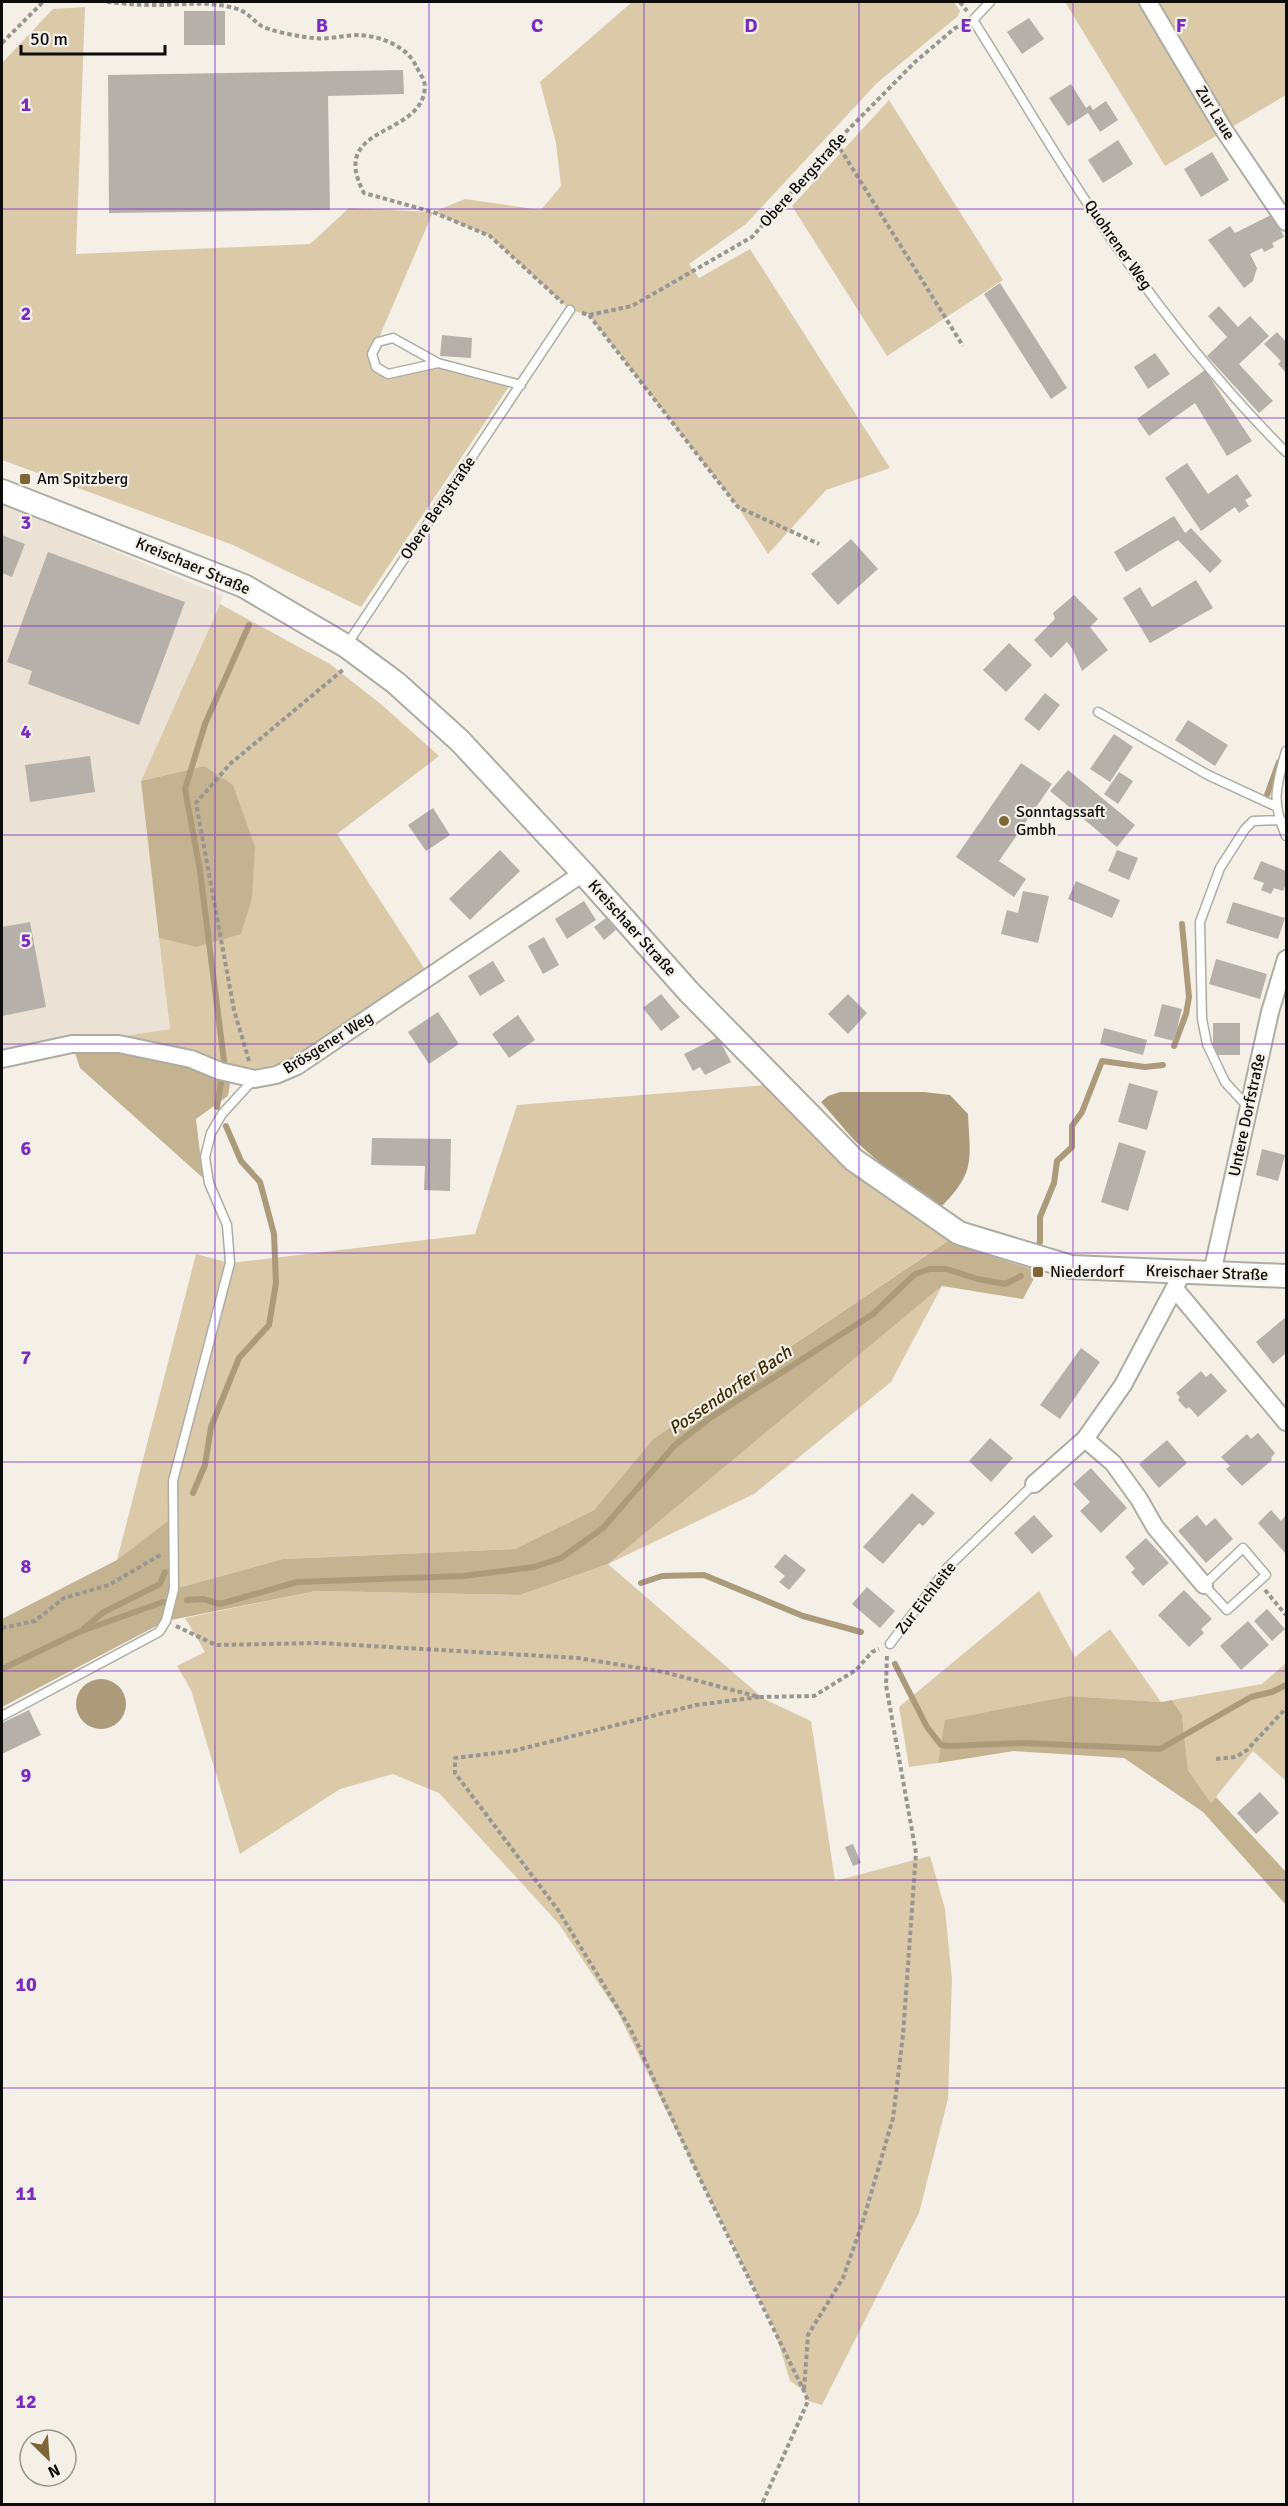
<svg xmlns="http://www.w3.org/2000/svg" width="1288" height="2506" viewBox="0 0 1288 2506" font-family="Signika,sans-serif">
	<rect width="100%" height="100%" fill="#f4f0e8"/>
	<path fill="#eae3d5" d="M 2,504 L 223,596 L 141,781 L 170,1029 L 72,1044 L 2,1059 Z"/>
	<path fill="#dacaaa" d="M 632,2 L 954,2 L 960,11 L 958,16 L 877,83 L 746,224 L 689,264 L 699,278 L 750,249 L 890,468 L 826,490 L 768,554 L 738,507 L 589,315 L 570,310 L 490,236 L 433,212 L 372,354 L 376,367 L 388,374 L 438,363 L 512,382 L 361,607 L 233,545 L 2,460 L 2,63 L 53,9 L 85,7 L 76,254 L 310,244 L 349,208 L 433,212 L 465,199 L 541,210 L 561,186 L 556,143 L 540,82 Z
		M 1065,2 L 1142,2 L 1221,133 L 1165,166 Z
		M 1157,2 L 1286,2 L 1286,95 L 1232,127 Z
		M 889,100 L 1003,280 L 887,356 L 792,206 Z
		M 220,604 L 330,664 L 382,705 L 439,756 L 337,834 L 426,971 L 295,1059 L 258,1069 L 239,1068 L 192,1051 L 124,1036 L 170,1029 L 159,938 L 196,947 L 204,766 L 141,781 Z
		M 780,1084 L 959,1233 L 653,1439 L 594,1510 L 515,1549 L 283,1559 L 174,1589 L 117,1560 L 196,1254 L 230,1263 L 475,1234 L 517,1105 Z
		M 942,1286 L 891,1382 L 754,1494 L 608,1564 L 764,1699 L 811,1721 L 835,1881 L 930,1856 L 945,1909 L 952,1979 L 948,2099 L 919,2213 L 822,2405 L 808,2401 L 804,2391 L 790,2381 L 774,2328 L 618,2013 L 559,1924 L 439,1793 L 393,1774 L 340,1789 L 240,1854 L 191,1690 L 177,1666 L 205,1652 L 185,1618 L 316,1591 L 520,1595 L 608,1564 Z
		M 1039,1591 L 1075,1657 L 1110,1629 L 1161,1702 L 1069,1696 L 946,1720 L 938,1763 L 909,1767 L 899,1707 Z
		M 1286,1663 L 1286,1781 L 1253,1751 L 1211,1803 L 1188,1770 L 1182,1715 L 1172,1700 L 1262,1684 Z"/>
	<path fill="#c4b391" d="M 204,766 L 233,785 L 255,847 L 252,898 L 241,934 L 196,947 L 159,938 L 141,781 Z
		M 74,1050 L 133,1052 L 231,1078 L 228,1096 L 196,1119 L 203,1178 L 80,1068 Z
		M 952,1238 L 997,1258 L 1038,1271 L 1023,1299 L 942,1286 L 608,1564 L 520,1595 L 316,1591 L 166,1621 L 2,1707 L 2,1619 L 117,1560 L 172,1518 L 174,1589 L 283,1559 L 515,1549 L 594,1510 L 653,1439 Z
		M 1069,1696 L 1161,1702 L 1172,1700 L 1182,1715 L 1188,1770 L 1211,1803 L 1216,1797 L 1286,1872 L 1286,1905 L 1203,1812 L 1124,1758 L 1014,1751 L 938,1763 L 945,1720 Z"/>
	<path fill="#ac9b7a" d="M 840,1092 L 924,1092 L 950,1095 L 968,1114 C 970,1160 976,1172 941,1207 L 887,1169 L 854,1140 L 821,1102 L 828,1096 Z
		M76 1704a25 25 0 1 1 50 0a25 25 0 1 1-50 0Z"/>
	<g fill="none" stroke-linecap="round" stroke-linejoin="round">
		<path stroke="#ac9b7a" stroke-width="6" d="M 1267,795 L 1279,762
			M 1174,1046 L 1186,1014 L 1189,997 L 1182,924
			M 224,1061 L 200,871 L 185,789 L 205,724 L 249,625
			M 217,1107 L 221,1083
			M 1037,1248 L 1040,1242 L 1040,1217 L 1054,1183 L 1057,1161 L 1072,1147 L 1072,1126 L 1082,1112 L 1102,1061 L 1145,1067 L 1163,1065
			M 193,1493 L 205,1465 L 211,1427 L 239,1358 L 269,1325 L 276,1283 L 274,1234 L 260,1182 L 241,1161 L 226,1126
			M 641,1583 L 662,1576 L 704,1575 L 803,1616 L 861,1632
			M 187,1600 L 203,1599 L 220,1604 L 297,1582 L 463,1576 L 534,1567 L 561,1558 L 603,1528 L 675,1445 L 710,1418 L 873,1314 L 915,1274 L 930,1269 L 946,1269 L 978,1279 L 1005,1284 L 1021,1276
			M 84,1628 L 104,1612 L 160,1584 L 165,1572
			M 895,1664 L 927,1727 L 941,1745 L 949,1746 L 1024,1743 L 1160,1749 L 1251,1697 L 1272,1692 L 1286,1685
			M 2,1669 L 79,1632 L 163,1602"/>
	</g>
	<path fill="#b5b1aa" d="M 184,11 L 225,11 L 225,45 L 184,45 Z
		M 1029,18 L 1044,39 L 1022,54 L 1007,32 Z
		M 403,70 L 404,94 L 328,96 L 330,210 L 109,213 L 108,75 Z
		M 1071,84 L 1086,108 L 1090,105 L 1093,110 L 1106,101 L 1118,120 L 1100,132 L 1088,113 L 1068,126 L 1049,98 Z
		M 1118,140 L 1133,164 L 1103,183 L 1088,160 Z
		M 1212,152 L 1229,180 L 1201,197 L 1184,169 Z
		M 1273,214 L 1284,237 L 1272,243 L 1274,247 L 1264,252 L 1262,248 L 1250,254 L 1257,268 L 1253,281 L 1244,288 L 1208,240 L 1230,226 L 1235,233 Z
		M 1000,283 L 1067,388 L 1051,399 L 984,294 Z
		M 1219,306 L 1238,327 L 1250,316 L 1269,336 L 1239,364 L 1273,401 L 1259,413 L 1207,356 L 1227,337 L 1208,316 Z
		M 1277,332 L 1286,342 L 1286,373 L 1278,364 L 1281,361 L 1264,344 Z
		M 442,335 L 472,338 L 471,358 L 440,356 Z
		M 1155,353 L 1170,374 L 1148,389 L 1134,367 Z
		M 1205,370 L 1252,441 L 1227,456 L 1195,403 L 1149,436 L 1137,419 Z
		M 1187,463 L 1208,494 L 1237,474 L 1252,496 L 1245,500 L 1249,506 L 1239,513 L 1235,507 L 1201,531 L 1165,478 Z
		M 1174,516 L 1185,533 L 1191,528 L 1222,561 L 1210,573 L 1178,540 L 1126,572 L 1114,552 Z
		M 2,535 L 25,544 L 12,577 L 2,573 Z
		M 851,539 L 878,569 L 838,605 L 811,574 Z
		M 48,552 L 185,602 L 139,725 L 28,684 L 32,671 L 7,662 Z
		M 1196,580 L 1213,608 L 1150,643 L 1123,598 L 1140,587 L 1152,607 Z
		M 1074,595 L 1098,619 L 1090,627 L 1108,650 L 1082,671 L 1073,650 L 1067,642 L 1051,658 L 1034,640 L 1055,619 L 1053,613 Z
		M 1009,643 L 1032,665 L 1006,692 L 983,670 Z
		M 1045,693 L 1060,705 L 1039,731 L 1024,719 Z
		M 1188,720 L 1228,745 L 1215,766 L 1175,740 Z
		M 1114,734 L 1133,747 L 1110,782 L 1090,769 Z
		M 90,756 L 95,792 L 30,802 L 25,765 Z
		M 1021,763 L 1052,784 L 999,861 L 1026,879 L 1014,897 L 956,857 Z
		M 1068,770 L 1135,825 L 1117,847 L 1050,791 Z
		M 1119,772 L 1133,781 L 1118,804 L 1104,794 Z
		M 433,808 L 450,835 L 426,851 L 408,825 Z
		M 500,850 L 520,871 L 470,920 L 449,899 Z
		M 1117,850 L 1138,858 L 1129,880 L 1108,871 Z
		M 1261,861 L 1286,871 L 1286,884 L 1283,891 L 1274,888 L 1271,894 L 1261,890 L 1264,883 L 1253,879 Z
		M 1076,881 L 1120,900 L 1112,918 L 1068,899 Z
		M 1023,891 L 1049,896 L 1038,943 L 1001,934 L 1007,910 L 1018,913 Z
		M 584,901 L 596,920 L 567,939 L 555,919 Z
		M 1233,902 L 1285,918 L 1278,939 L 1226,923 Z
		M 606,918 L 616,930 L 604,940 L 594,927 Z
		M 30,922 L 46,1007 L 2,1016 L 2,927 Z
		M 544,937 L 559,965 L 543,974 L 528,946 Z
		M 1216,959 L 1267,974 L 1260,999 L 1209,984 Z
		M 493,961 L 505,981 L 480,996 L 468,976 Z
		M 661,994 L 680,1017 L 661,1031 L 643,1008 Z
		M 848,994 L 867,1013 L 848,1034 L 828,1014 Z
		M 1162,1004 L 1182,1009 L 1174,1041 L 1154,1036 Z
		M 438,1012 L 459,1044 L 429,1064 L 408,1032 Z
		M 518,1015 L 535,1040 L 509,1058 L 492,1034 Z
		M 1213,1023 L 1240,1023 L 1240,1055 L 1218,1055 L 1213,1045 Z
		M 1104,1028 L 1147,1040 L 1143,1055 L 1100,1044 Z
		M 718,1037 L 731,1062 L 705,1075 L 700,1067 L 693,1071 L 684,1054 Z
		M 1129,1083 L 1158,1091 L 1147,1130 L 1118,1122 Z
		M 372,1138 L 451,1139 L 450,1191 L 424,1190 L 425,1166 L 371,1165 Z
		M 1119,1142 L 1146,1151 L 1128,1211 L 1101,1202 Z
		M 1262,1149 L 1285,1155 L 1278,1181 L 1256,1175 Z
		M 1286,1317 L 1286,1353 L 1273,1364 L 1256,1342 Z
		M 1081,1348 L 1100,1362 L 1060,1419 L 1040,1405 Z
		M 1201,1371 L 1206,1377 L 1211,1373 L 1227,1391 L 1198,1417 L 1189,1407 L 1186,1409 L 1178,1400 L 1180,1397 L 1176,1393 Z
		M 1258,1433 L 1275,1453 L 1271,1458 L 1272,1460 L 1242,1486 L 1226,1469 L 1230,1466 L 1221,1457 L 1247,1434 L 1251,1439 Z
		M 990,1438 L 1013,1458 L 991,1482 L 969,1461 Z
		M 1167,1440 L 1187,1463 L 1159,1488 L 1139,1464 Z
		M 1091,1468 L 1127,1508 L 1101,1533 L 1080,1511 L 1090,1502 L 1073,1484 Z
		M 912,1493 L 935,1513 L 923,1526 L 919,1523 L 883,1564 L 863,1547 Z
		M 1271,1510 L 1281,1521 L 1286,1515 L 1286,1554 L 1258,1523 Z
		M 1034,1515 L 1053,1536 L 1032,1554 L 1014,1533 Z
		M 1197,1515 L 1206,1526 L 1215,1518 L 1233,1539 L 1206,1563 L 1178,1531 Z
		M 1146,1538 L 1169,1563 L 1143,1586 L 1131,1572 L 1135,1569 L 1125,1557 Z
		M 785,1554 L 806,1570 L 789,1590 L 779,1582 L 785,1576 L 774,1567 Z
		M 867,1587 L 895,1611 L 880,1628 L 852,1604 Z
		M 1184,1590 L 1212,1619 L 1201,1629 L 1204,1633 L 1189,1647 L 1158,1615 Z
		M 1267,1609 L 1285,1629 L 1272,1641 L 1254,1621 Z
		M 1248,1621 L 1269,1645 L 1241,1670 L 1220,1646 Z
		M 29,1710 L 41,1735 L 2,1754 L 2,1723 Z
		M 1260,1792 L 1279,1813 L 1256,1834 L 1237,1813 Z
		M 853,1844 L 861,1863 L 853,1866 L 845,1847 Z"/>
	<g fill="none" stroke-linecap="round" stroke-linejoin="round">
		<g stroke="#afaca4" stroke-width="11">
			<path id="service" d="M 990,2 L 973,20 C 1019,92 1061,167 1110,237 C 1162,313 1221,387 1286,452
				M 438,363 L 388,374 L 376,367 L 372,354 L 378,342 L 393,338 L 438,363 L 521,385
				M 346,646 L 570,310
				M 1098,712 L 1208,775 L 1275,806
				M 1286,751 C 1276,787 1271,801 1286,836
				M 1248,1107 L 1225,1082 L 1207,1044 L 1202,1019 L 1200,922 L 1220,868 L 1245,829 L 1253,821 L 1281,820
				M 1243,1548 L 1266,1575 L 1227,1610 L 1204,1585 Z
				M 890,1644 L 947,1568 L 1034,1484
				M 2,1716 L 159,1632 L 166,1621 L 174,1589 L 173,1481 L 230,1263 L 227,1225 L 209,1183 L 205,1157 L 211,1133 L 222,1114 L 254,1079"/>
		</g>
		<g stroke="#afaca4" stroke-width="20">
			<path id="minor" d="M 1148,2 L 1224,130 L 1286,222
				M 2,1059 L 72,1044 L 119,1044 L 191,1059 L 220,1071 L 255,1079 L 276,1075 L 297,1066 L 583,873
				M 1212,1273 L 1270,1012 L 1286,959
				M 1175,1289 L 1286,1422
				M 1085,1439 L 1113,1463 L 1139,1499 L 1155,1527 L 1204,1585
				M 1034,1484 L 1085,1439 L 1123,1385 L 1183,1272"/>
		</g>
		<g stroke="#afaca4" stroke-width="26">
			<path id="secondary" d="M 2,491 L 244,586 L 346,646 L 396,683 L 460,741 L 583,873 L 689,992 L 854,1160 L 959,1233 L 1071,1267 L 1286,1276"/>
		</g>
		<path stroke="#999690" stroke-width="4" stroke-dasharray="4.5 3" stroke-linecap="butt" d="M 107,2 C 120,3 134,5 148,5 C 177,6 205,0 234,8 C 246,11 251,18 260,25 C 268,31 302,37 313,38 C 328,40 344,35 359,35 C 380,36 407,46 416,66 C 419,72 425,80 425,87 C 422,139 327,123 364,193 L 433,212 L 490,236 L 563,303
			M 960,2 L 967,11
			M 2,43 L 43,2
			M 836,142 L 963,346
			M 582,313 L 589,315 L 632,306 L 752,237 L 836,142 L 915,62 L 955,28 L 963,25
			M 589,315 L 738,507 L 819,544
			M 249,1061 L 234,1010 L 196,803 L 230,764 L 344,669
			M 1265,1590 L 1286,1615
			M 176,1626 L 216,1645 L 320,1643 L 578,1658 L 664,1672 L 759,1697 L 814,1696 L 856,1670 L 872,1652 L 879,1649
			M 2,1628 L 35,1621 L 64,1598 L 109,1585 L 162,1554
			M 759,1697 L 696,1705 L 513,1751 L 455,1758 L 455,1773 L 558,1910 L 630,2028 L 704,2187 L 804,2391 L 808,2401 L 762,2504
			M 1216,1759 L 1236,1757 L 1247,1750 L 1286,1708
			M 804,2389 L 808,2335 L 843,2278 L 863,2221 L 893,2118 L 903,2035 L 916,1853 L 886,1685 L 887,1656"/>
		<use href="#service" stroke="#fff" stroke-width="8"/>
		<use href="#minor" stroke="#fff" stroke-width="16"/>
		<use href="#secondary" stroke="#fff" stroke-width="22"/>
	</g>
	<path fill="none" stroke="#7b2cbf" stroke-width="1.5" stroke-opacity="0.55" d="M 215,2 L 215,2504M 429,2 L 429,2504M 644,2 L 644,2504M 859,2 L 859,2504M 1073,2 L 1073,2504M 2,209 L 1286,209M 2,418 L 1286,418M 2,626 L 1286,626M 2,835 L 1286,835M 2,1044 L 1286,1044M 2,1253 L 1286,1253M 2,1462 L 1286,1462M 2,1671 L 1286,1671M 2,1880 L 1286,1880M 2,2088 L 1286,2088M 2,2297 L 1286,2297"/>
	<g fill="#7d6535" stroke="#f4f0e8" stroke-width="2">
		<rect x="19" y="473" width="12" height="12" rx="3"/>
		<circle cx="1004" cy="821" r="6"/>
		<rect x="1032" y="1266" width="12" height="12" rx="3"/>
	</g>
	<g text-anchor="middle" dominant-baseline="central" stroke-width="4.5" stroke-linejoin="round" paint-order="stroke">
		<g font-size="16" fill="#0e0c0a" stroke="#f4f0e8">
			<text transform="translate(1215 113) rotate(58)">Zur Laue</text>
			<text transform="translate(803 180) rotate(-48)">Obere Bergstraße</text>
			<text transform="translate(1118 245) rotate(55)">Quohrener Weg</text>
			<text transform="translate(438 508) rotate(-56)">Obere Bergstraße</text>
			<text transform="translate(193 566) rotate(23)">Kreischaer Straße</text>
			<text transform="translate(632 928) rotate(48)">Kreischaer Straße</text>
			<text transform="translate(328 1043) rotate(-32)">Brösgener Weg</text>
			<text transform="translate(1247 1115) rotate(-78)">Untere Dorfstraße</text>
			<text transform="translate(1207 1273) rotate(2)">Kreischaer Straße</text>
			<text transform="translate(926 1598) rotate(-52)">Zur Eichleite</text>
		</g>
		<g font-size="16" fill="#0e0c0a" stroke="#f4f0e8" text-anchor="start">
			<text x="37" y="479">Am Spitzberg</text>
			<text x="1016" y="812">Sonntagssaft<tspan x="1016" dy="18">Gmbh</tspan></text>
			<text x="1050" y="1272">Niederdorf</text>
		</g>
		<g font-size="18" font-style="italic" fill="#3d2a00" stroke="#f4f0e8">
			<text transform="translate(730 1390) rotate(-34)">Possendorfer Bach</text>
		</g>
	</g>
	<g font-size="20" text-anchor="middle" font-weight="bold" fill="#7b2cbf" stroke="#f4f0e8" stroke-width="4.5" stroke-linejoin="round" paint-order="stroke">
		<text x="322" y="32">B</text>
		<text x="537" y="32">C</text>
		<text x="751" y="32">D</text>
		<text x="966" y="32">E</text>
		<text x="1181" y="32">F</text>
		<text x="26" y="111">1</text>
		<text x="26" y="320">2</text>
		<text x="26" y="529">3</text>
		<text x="26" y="738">4</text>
		<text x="26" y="947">5</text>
		<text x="26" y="1155">6</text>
		<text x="26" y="1364">7</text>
		<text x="26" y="1573">8</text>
		<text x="26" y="1782">9</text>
		<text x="26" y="1991">10</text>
		<text x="26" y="2200">11</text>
		<text x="26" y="2408">12</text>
	</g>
	<rect width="1288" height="2506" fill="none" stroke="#0e0c0a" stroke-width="6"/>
	<g transform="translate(48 2458) rotate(155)"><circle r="28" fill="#f4f0e8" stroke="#98958f" stroke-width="1.5"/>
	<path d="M0-4.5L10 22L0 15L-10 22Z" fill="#7d6535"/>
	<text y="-9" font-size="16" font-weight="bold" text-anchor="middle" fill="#0e0c0a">N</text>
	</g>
	<path d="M21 45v9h144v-9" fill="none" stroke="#0e0c0a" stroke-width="3"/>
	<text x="30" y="45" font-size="18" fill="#0e0c0a" stroke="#f4f0e8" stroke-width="4.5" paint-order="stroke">50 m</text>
</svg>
